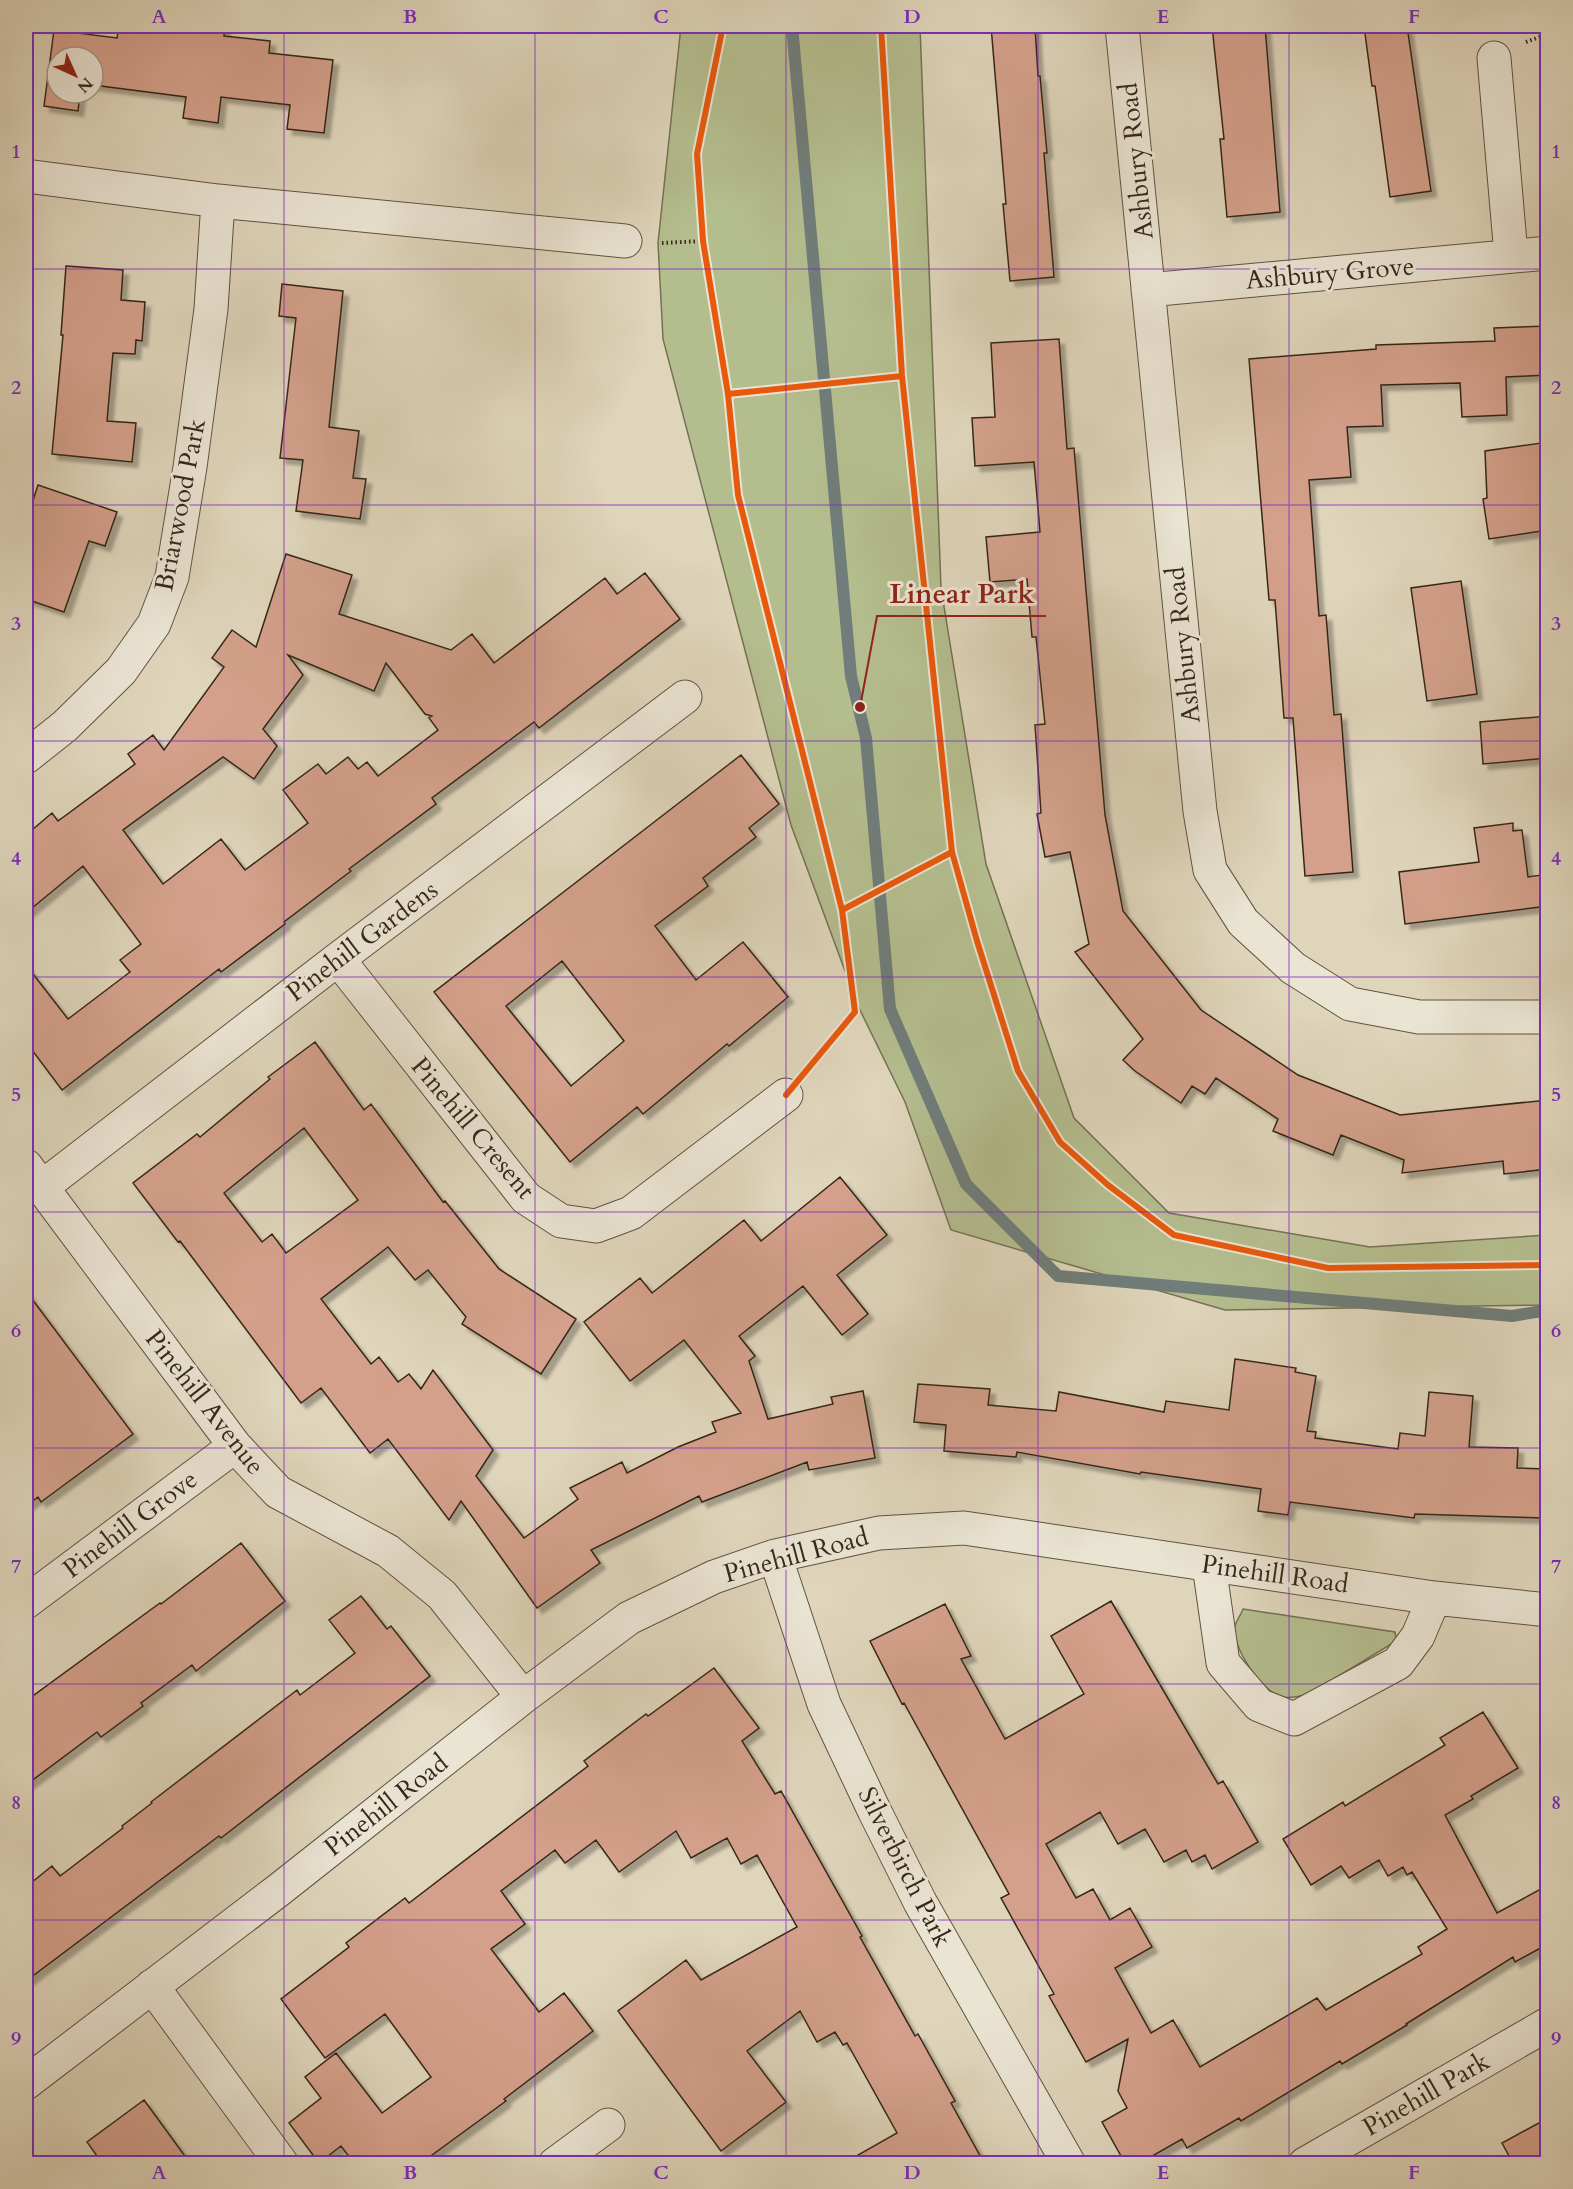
<svg xmlns="http://www.w3.org/2000/svg" width="1573" height="2189" viewBox="0 0 1573 2189" font-family="Cardo,serif">
	<defs>
		<filter id="shadow"><feDropShadow dx="5.5" dy="5.5" stdDeviation="1.5" flood-color="#0004"/></filter>
	</defs>
	<rect width="100%" height="100%" fill="#dfd5bb"/>
	<filter id="stains"><feTurbulence type="fractalNoise" baseFrequency=".00333" numOctaves="4"/><feColorMatrix values="0 0 0 0 .2 0 0 0 0 .09 0 0 0 0 .02 0 0 0 .5 -.17"/></filter>
	<radialGradient id="worn" r=".72"><stop offset=".6" stop-color="#630" stop-opacity="0"/><stop offset="1" stop-color="#630" stop-opacity=".3"/></radialGradient>
	<path fill="#b4bd8e" stroke="#747254" stroke-width="1.5" d="M 681,26 L 920,26 L 941,588 L 986,864 L 1074,1118 L 1169,1213 L 1370,1247 L 1547,1235 L 1547,1305 L 1225,1310 L 951,1230 L 905,1102 L 858,1006 L 791,825 L 663,339 L 658,243 Z
		M 1243,1609 L 1395,1632 L 1396,1637 L 1393,1643 L 1309,1694 C 1301,1696 1291,1699 1282,1697 C 1262,1692 1231,1647 1235,1626 C 1236,1621 1241,1615 1243,1609 Z"/>
	<g fill="none" stroke-linecap="round" stroke-linejoin="round">
		<path stroke="#707d7a" stroke-width="12" d="M 792,26 L 851,676 L 866,738 L 890,1009 L 966,1184 L 1058,1276 L 1512,1316 L 1548,1310"/>
	</g>
	<path fill="#d4a08b" stroke="#352819" stroke-width="1.5" fill-rule="evenodd" filter="url(#shadow)" d="M 145,26 L 225,26 L 224,36 L 270,41 L 269,53 L 333,60 L 324,133 L 287,129 L 290,105 L 221,97 L 218,123 L 183,118 L 186,97 L 93,85 L 93,57 L 57,57 L 57,93 L 80,93 L 78,111 L 44,106 L 54,30 L 117,38 L 119,27 L 144,30 Z
		M 991,26 L 1035,26 L 1038,76 L 1040,76 L 1047,153 L 1044,153 L 1054,277 L 1010,281 L 1003,204 L 1006,204 Z
		M 1212,26 L 1265,26 L 1280,212 L 1227,217 L 1220,139 L 1224,139 Z
		M 1364,26 L 1407,26 L 1431,191 L 1390,197 L 1375,86 L 1372,86 Z
		M 66,266 L 123,270 L 121,300 L 145,302 L 142,341 L 136,340 L 135,354 L 113,353 L 107,421 L 136,423 L 132,462 L 52,454 L 63,335 L 61,335 Z
		M 282,284 L 343,291 L 329,427 L 359,431 L 353,478 L 366,479 L 360,519 L 296,511 L 303,460 L 280,458 L 296,318 L 279,316 Z
		M 1548,326 L 1548,375 L 1506,377 L 1507,415 L 1462,417 L 1460,383 L 1381,385 L 1383,426 L 1347,427 L 1351,477 L 1309,480 L 1319,616 L 1326,615 L 1334,715 L 1341,714 L 1353,872 L 1305,876 L 1293,718 L 1284,718 L 1275,600 L 1269,600 L 1249,359 L 1376,349 L 1376,345 L 1495,341 L 1494,328 Z
		M 1059,339 L 1067,449 L 1074,448 L 1105,815 L 1123,911 L 1201,1010 L 1298,1075 L 1400,1115 L 1548,1100 L 1548,1169 L 1504,1174 L 1503,1161 L 1402,1173 L 1404,1160 L 1341,1135 L 1333,1155 L 1273,1131 L 1278,1119 L 1216,1078 L 1205,1094 L 1192,1086 L 1181,1103 L 1135,1071 L 1123,1060 L 1143,1039 L 1075,952 L 1089,944 L 1070,852 L 1045,857 L 1037,814 L 1041,813 L 1035,725 L 1045,724 L 1036,637 L 1032,637 L 1027,579 L 990,582 L 986,537 L 1040,532 L 1034,462 L 975,466 L 972,418 L 995,417 L 991,343 Z
		M 1548,442 L 1548,530 L 1489,539 L 1483,499 L 1487,498 L 1485,451 Z
		M 38,485 L 117,512 L 105,546 L 89,541 L 64,612 L 26,599 L 26,522 Z
		M 286,554 L 352,575 L 339,614 L 451,650 L 472,634 L 494,663 L 605,578 L 617,594 L 645,573 L 680,619 L 539,728 L 534,722 L 432,798 L 436,804 L 349,869 L 351,871 L 284,922 L 285,924 L 221,972 L 219,969 L 62,1090 L 26,1042 L 26,965 L 68,1019 L 130,972 L 120,960 L 141,944 L 83,866 L 26,913 L 26,835 L 52,813 L 58,821 L 135,764 L 128,754 L 153,735 L 164,750 L 224,667 L 212,658 L 232,630 L 256,647 ZM 288,655 L 374,691 L 386,663 L 425,714 L 432,716 L 429,718 L 438,730 L 378,776 L 367,762 L 358,769 L 348,757 L 326,774 L 318,764 L 283,790 L 308,823 L 245,870 L 221,839 L 163,884 L 123,830 L 223,757 L 254,779 L 277,746 L 263,729 L 303,675 Z
		M 1461,581 L 1477,694 L 1427,701 L 1411,588 Z
		M 1548,716 L 1548,758 L 1483,764 L 1480,722 Z
		M 741,755 L 779,804 L 749,828 L 756,837 L 703,878 L 708,886 L 655,926 L 696,980 L 743,942 L 788,997 L 729,1046 L 727,1044 L 643,1114 L 637,1107 L 570,1162 L 434,992 ZM 562,961 L 624,1041 L 571,1086 L 506,1006 Z
		M 1513,823 L 1513,831 L 1522,830 L 1528,877 L 1548,874 L 1548,906 L 1405,924 L 1399,872 L 1479,862 L 1474,828 Z
		M 315,1042 L 364,1110 L 371,1104 L 443,1202 L 445,1201 L 499,1269 L 576,1319 L 541,1374 L 462,1324 L 466,1317 L 428,1270 L 415,1280 L 388,1247 L 321,1299 L 371,1364 L 379,1357 L 398,1382 L 409,1374 L 421,1389 L 433,1370 L 493,1450 L 476,1476 L 524,1538 L 578,1499 L 570,1488 L 622,1462 L 627,1473 L 678,1447 L 716,1432 L 712,1422 L 741,1413 L 684,1340 L 630,1381 L 584,1322 L 640,1278 L 652,1293 L 744,1220 L 761,1241 L 840,1177 L 887,1235 L 837,1275 L 868,1314 L 842,1335 L 803,1286 L 739,1336 L 755,1356 L 749,1361 L 768,1419 L 833,1404 L 831,1397 L 863,1391 L 875,1458 L 809,1470 L 807,1462 L 702,1502 L 699,1496 L 591,1550 L 600,1563 L 537,1608 L 461,1501 L 449,1520 L 388,1439 L 370,1453 L 321,1388 L 301,1403 L 180,1241 L 178,1242 L 133,1183 L 197,1134 L 200,1137 L 270,1079 L 268,1077 ZM 304,1128 L 358,1200 L 286,1253 L 272,1234 L 262,1242 L 224,1193 Z
		M 26,1291 L 133,1434 L 41,1502 L 38,1497 L 26,1506 Z
		M 1235,1359 L 1296,1368 L 1295,1372 L 1316,1376 L 1307,1431 L 1316,1432 L 1315,1438 L 1398,1449 L 1400,1433 L 1425,1436 L 1429,1392 L 1473,1396 L 1469,1447 L 1518,1448 L 1517,1468 L 1545,1469 L 1543,1518 L 1415,1514 L 1414,1518 L 1290,1502 L 1288,1515 L 1258,1511 L 1261,1489 L 1141,1472 L 1140,1474 L 1017,1452 L 1016,1457 L 944,1451 L 946,1425 L 914,1422 L 918,1384 L 990,1389 L 988,1405 L 1056,1411 L 1059,1392 L 1164,1412 L 1166,1401 L 1229,1410 Z
		M 241,1543 L 285,1601 L 196,1671 L 192,1665 L 141,1703 L 143,1706 L 101,1737 L 97,1732 L 26,1785 L 26,1701 L 160,1603 L 161,1604 Z
		M 361,1596 L 387,1629 L 391,1626 L 430,1676 L 221,1838 L 219,1836 L 26,1981 L 26,1887 L 52,1866 L 60,1876 L 123,1828 L 122,1826 L 152,1803 L 151,1802 L 297,1690 L 300,1695 L 355,1653 L 329,1620 Z
		M 1111,1601 L 1218,1784 L 1223,1781 L 1258,1842 L 1212,1869 L 1205,1855 L 1192,1862 L 1186,1850 L 1164,1862 L 1145,1829 L 1118,1844 L 1100,1812 L 1046,1844 L 1076,1898 L 1093,1889 L 1110,1920 L 1130,1908 L 1152,1947 L 1115,1968 L 1151,2033 L 1173,2020 L 1200,2067 L 1317,1998 L 1326,2010 L 1422,1954 L 1418,1947 L 1447,1929 L 1412,1872 L 1407,1875 L 1403,1867 L 1388,1876 L 1379,1860 L 1349,1878 L 1341,1866 L 1311,1885 L 1283,1839 L 1343,1802 L 1345,1806 L 1445,1745 L 1440,1738 L 1483,1712 L 1518,1768 L 1471,1796 L 1473,1799 L 1445,1815 L 1497,1913 L 1548,1885 L 1548,1944 L 1515,1962 L 1513,1957 L 1406,2024 L 1407,2025 L 1342,2064 L 1340,2061 L 1241,2121 L 1239,2118 L 1187,2148 L 1182,2139 L 1140,2163 L 1125,2163 L 1102,2122 L 1127,2108 L 1118,2091 L 1128,2039 L 1086,2062 L 1049,1996 L 1054,1994 L 1001,1898 L 1009,1894 L 904,1703 L 902,1704 L 870,1641 L 945,1604 L 971,1656 L 961,1659 L 1005,1739 L 1084,1694 L 1051,1636 Z
		M 714,1668 L 759,1728 L 742,1741 L 775,1794 L 781,1791 L 862,1936 L 860,1937 L 915,2036 L 918,2034 L 955,2101 L 951,2103 L 984,2163 L 844,2163 L 897,2133 L 847,2043 L 843,2045 L 835,2032 L 817,2042 L 800,2011 L 747,2051 L 786,2102 L 721,2151 L 618,2011 L 686,1960 L 701,1980 L 797,1927 L 757,1855 L 741,1864 L 727,1838 L 691,1858 L 676,1831 L 619,1872 L 596,1840 L 565,1863 L 555,1850 L 501,1891 L 525,1924 L 491,1949 L 539,2012 L 564,1993 L 593,2031 L 504,2099 L 506,2101 L 421,2163 L 354,2163 L 341,2146 L 319,2163 L 289,2123 L 321,2098 L 305,2077 L 336,2053 L 382,2113 L 431,2077 L 385,2014 L 325,2058 L 281,1999 L 349,1947 L 346,1943 L 405,1898 L 409,1903 L 588,1766 L 584,1761 L 646,1714 L 648,1716 Z
		M 144,2100 L 190,2163 L 102,2163 L 87,2142 Z
		M 1548,2118 L 1548,2163 L 1513,2163 L 1502,2143 Z"/>
	<g fill="none" stroke-linecap="round" stroke-linejoin="round">
		<g stroke="#605342" stroke-width="35">
			<path id="minor" d="M 1122,26 L 1200,811 L 1210,870 L 1243,922 L 1293,968 L 1350,1004 L 1419,1017 L 1548,1017
				M 1494,58 L 1511,255
				M 26,176 L 218,201 L 625,241
				M 1148,290 L 1548,253
				M 26,757 L 65,726 L 121,671 L 154,624 L 172,577 L 190,467 L 211,309 L 218,201
				M 338,959 L 526,1198 L 561,1221 L 596,1226 L 631,1213 L 786,1095
				M 26,1166 L 235,1446 L 278,1492 L 388,1551 L 442,1595 L 523,1697
				M 42,1187 L 338,959 L 685,697
				M 775,1556 L 824,1704 L 874,1810 L 920,1902 L 1069,2164
				M 1209,1565 L 1223,1663 L 1259,1705 L 1294,1719 L 1398,1663 L 1418,1636 L 1434,1598
				M 26,1602 L 235,1446
				M 152,1986 L 282,2164
				M 26,2083 L 280,1889 L 523,1697 L 629,1618 L 714,1577 L 775,1556 L 879,1533 L 964,1528 L 1434,1598 L 1548,1610
				M 555,2164 L 608,2125
				M 1305,2164 L 1548,2024"/>
		</g>
		<path stroke="#352819" stroke-width="4" stroke-dasharray="1.5 3" stroke-linecap="butt" d="M 1526,42 L 1548,34
			M 662,243 L 703,241"/>
		<use href="#minor" stroke="#eae4d3" stroke-width="33"/>
		<g stroke="#eae4d3" stroke-width="10">
			<path id="cycleway" d="M 723,26 L 697,154 L 703,241 L 728,394 L 738,495 L 842,910 L 855,1012 L 786,1095
				M 881,26 L 902,376 L 952,852 L 977,941 L 1018,1071 L 1060,1142 L 1108,1185 L 1174,1235 L 1328,1268 L 1548,1265
				M 728,394 L 902,376
				M 842,910 L 952,852"/>
		</g>
		<use href="#cycleway" stroke="#e8590c" stroke-width="6"/>
	</g>
	<path fill="none" stroke="#7b2cbf" stroke-width="1.5" stroke-opacity="0.55" d="M 284,26 L 284,2164M 535,26 L 535,2164M 786,26 L 786,2164M 1038,26 L 1038,2164M 1289,26 L 1289,2164M 26,269 L 1548,269M 26,505 L 1548,505M 26,741 L 1548,741M 26,977 L 1548,977M 26,1212 L 1548,1212M 26,1448 L 1548,1448M 26,1684 L 1548,1684M 26,1920 L 1548,1920"/>
	<g text-anchor="middle" dominant-baseline="central" stroke-width="6" stroke-linejoin="round" paint-order="stroke">
		<g font-size="26" fill="#352819" stroke="#eae4d3">
			<text transform="translate(1136 161) rotate(-96)">Ashbury Road</text>
			<text transform="translate(1330 273) rotate(-5)">Ashbury Grove</text>
			<text transform="translate(180 505) rotate(-79)">Briarwood Park</text>
			<text transform="translate(1183 645) rotate(-96)">Ashbury Road</text>
			<text transform="translate(362 941) rotate(-37)">Pinehill Gardens</text>
			<text transform="translate(473 1128) rotate(50)">Pinehill Cresent</text>
			<text transform="translate(205 1402) rotate(52)">Pinehill Avenue</text>
			<text transform="translate(130 1524) rotate(-37)">Pinehill Grove</text>
			<text transform="translate(796 1555) rotate(-15)">Pinehill Road</text>
			<text transform="translate(1275 1574) rotate(8)">Pinehill Road</text>
			<text transform="translate(386 1805) rotate(-38)">Pinehill Road</text>
			<text transform="translate(905 1867) rotate(63)">Silverbirch Park</text>
			<text transform="translate(1426 2094) rotate(-30)">Pinehill Park</text>
		</g>
	</g>
	<path fill="none" stroke="#8f2418" stroke-width="2" d="M860 707L877 616H1046"/>
	<circle fill="#8f2418" stroke="#eae4d3" stroke-width="2" cx="860" cy="707" r="6"/>
	<g font-size="27" text-anchor="middle" font-weight="bold" fill="#8f2418" stroke="#eae4d3" stroke-width="6" stroke-linejoin="round" paint-order="stroke">
		<text x="962" y="603">Linear Park</text>
	</g>
	<rect width="1573" height="2189" fill="none" stroke="#dfd5bb" stroke-width="66"/>
	<g transform="translate(75 75) rotate(135)"><circle r="28" fill="#eae4d3" stroke="#a29989" stroke-width="1.5"/>
	<path d="M0-4.5L10 22L0 15L-10 22Z" fill="#8f2418"/>
	<text y="-9" font-size="16" font-weight="bold" text-anchor="middle" fill="#352819">N</text>
	</g>
	<rect x="33" y="33" width="1507" height="2123" fill="none" stroke="#7b2cbf" stroke-width="2"/>
	<g font-size="20" text-anchor="middle" font-weight="bold" fill="#7b2cbf">
		<text x="159" y="23">A</text>
		<text x="410" y="23">B</text>
		<text x="661" y="23">C</text>
		<text x="912" y="23">D</text>
		<text x="1163" y="23">E</text>
		<text x="1414" y="23">F</text>
		<text x="16" y="158">1</text>
		<text x="1556" y="158">1</text>
		<text x="16" y="394">2</text>
		<text x="1556" y="394">2</text>
		<text x="16" y="630">3</text>
		<text x="1556" y="630">3</text>
		<text x="16" y="865">4</text>
		<text x="1556" y="865">4</text>
		<text x="16" y="1101">5</text>
		<text x="1556" y="1101">5</text>
		<text x="16" y="1337">6</text>
		<text x="1556" y="1337">6</text>
		<text x="16" y="1573">7</text>
		<text x="1556" y="1573">7</text>
		<text x="16" y="1809">8</text>
		<text x="1556" y="1809">8</text>
		<text x="16" y="2045">9</text>
		<text x="1556" y="2045">9</text>
		<text x="159" y="2179">A</text>
		<text x="410" y="2179">B</text>
		<text x="661" y="2179">C</text>
		<text x="912" y="2179">D</text>
		<text x="1163" y="2179">E</text>
		<text x="1414" y="2179">F</text>
	</g>
	<rect width="100%" height="100%" filter="url(#stains)"/>
	<rect width="100%" height="100%" fill="url(#worn)"/>
</svg>
